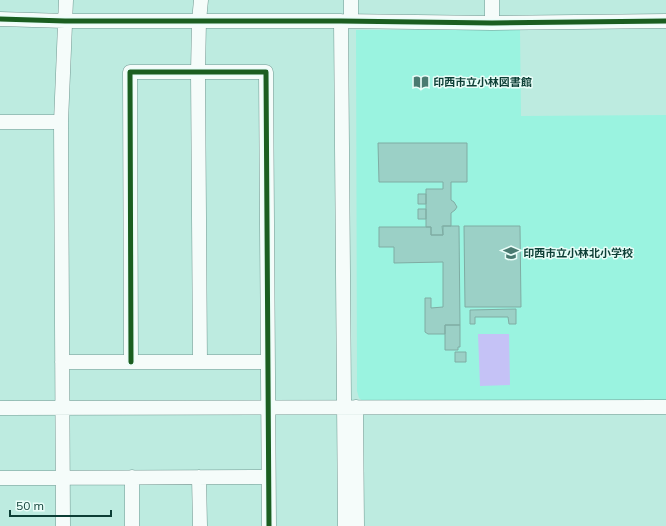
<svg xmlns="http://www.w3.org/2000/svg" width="666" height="526" viewBox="0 0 666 526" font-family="Mulish,'Noto Sans JP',sans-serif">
	<rect width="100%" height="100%" fill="#bdebe0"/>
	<path fill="#9af3e0" d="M 356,30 L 520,30 L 521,116 L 666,115 L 666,400 L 364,402 L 359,398 L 357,391 Z"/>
	<path fill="#c5c2f6" d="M 478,334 L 509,334 L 510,385 L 480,386 Z"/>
	<path fill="#9bd0c6" stroke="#7faca3" d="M 378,143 L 467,143 L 467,182 L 451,182 L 451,200 L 454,202 L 457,207 L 455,210 L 451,213 L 451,226 L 442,226 L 443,235 L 431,235 L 431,227 L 426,227 L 426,189 L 443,189 L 443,182 L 379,182 Z
		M 418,194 L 426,194 L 426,204 L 418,204 Z
		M 418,209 L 426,209 L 426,219 L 418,219 Z
		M 443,226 L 459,226 L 460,325 L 445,325 L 445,334 L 428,334 L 425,332 L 425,298 L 431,298 L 431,308 L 443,307 L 443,262 L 394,263 L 394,247 L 379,247 L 379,227 L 431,227 L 431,235 L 443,235 Z
		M 464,226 L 520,226 L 521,307 L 465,307 Z
		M 516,309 L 516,324 L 509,324 L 508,317 L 475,317 L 475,324 L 470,324 L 470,310 Z
		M 445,325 L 460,325 L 460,347 L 458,347 L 458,350 L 445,350 Z
		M 455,352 L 466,352 L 466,362 L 455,362 Z"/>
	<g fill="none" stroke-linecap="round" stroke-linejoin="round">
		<g stroke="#729891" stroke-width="15">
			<path id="minor" d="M 351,0 L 351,21
				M 0,19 L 65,21 L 341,21 L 492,23 L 666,21
				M 341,21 L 345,526
				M 492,23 L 492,0
				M 0,122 L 61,122
				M 62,362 L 268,362
				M 131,362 L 130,72 L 266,72 L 269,526
				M 200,362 L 198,72 L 199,21 L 201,0
				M 356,407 L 357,526
				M 0,408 L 666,407
				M 132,477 L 132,526
				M 199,477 L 200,526
				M 0,478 L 268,477
				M 63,526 L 61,122 L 66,0"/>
		</g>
		<use href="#minor" stroke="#f5fcfa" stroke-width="14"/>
		<g stroke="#e9fdf8" stroke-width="8">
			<path id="cycleway" d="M 0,19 L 65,21 L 341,21 L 492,23 L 666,21
				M 131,362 L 130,72 L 266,72 L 269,526"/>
		</g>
		<use href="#cycleway" stroke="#1b5e20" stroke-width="5"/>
	</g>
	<defs>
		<g id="library-bare" transform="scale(1.2)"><path d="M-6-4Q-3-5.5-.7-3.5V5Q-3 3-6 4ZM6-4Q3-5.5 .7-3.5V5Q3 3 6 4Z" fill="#4a7b71" stroke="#e9fdf8" stroke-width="2.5" paint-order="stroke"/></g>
		<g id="school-bare" transform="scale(1.2)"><path d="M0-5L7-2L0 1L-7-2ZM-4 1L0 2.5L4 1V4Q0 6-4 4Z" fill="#4a7b71" stroke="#e9fdf8" stroke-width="2.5" paint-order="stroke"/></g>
	</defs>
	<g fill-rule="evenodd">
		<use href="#library-bare" x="421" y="82"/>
		<use href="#school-bare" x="511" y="253"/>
	</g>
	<g text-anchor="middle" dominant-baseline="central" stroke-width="3" stroke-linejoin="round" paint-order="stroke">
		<g font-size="11" font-weight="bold" fill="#0c3e35" stroke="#e9fdf8" text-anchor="start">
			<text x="433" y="82">印西市立小林図書館</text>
			<text x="523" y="253">印西市立小林北小学校</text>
		</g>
	</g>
	<path d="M10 510v6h101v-6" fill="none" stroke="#0c3e35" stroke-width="2"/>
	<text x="16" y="510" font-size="12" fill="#0c3e35" stroke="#e9fdf8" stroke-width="3" paint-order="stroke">50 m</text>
</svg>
